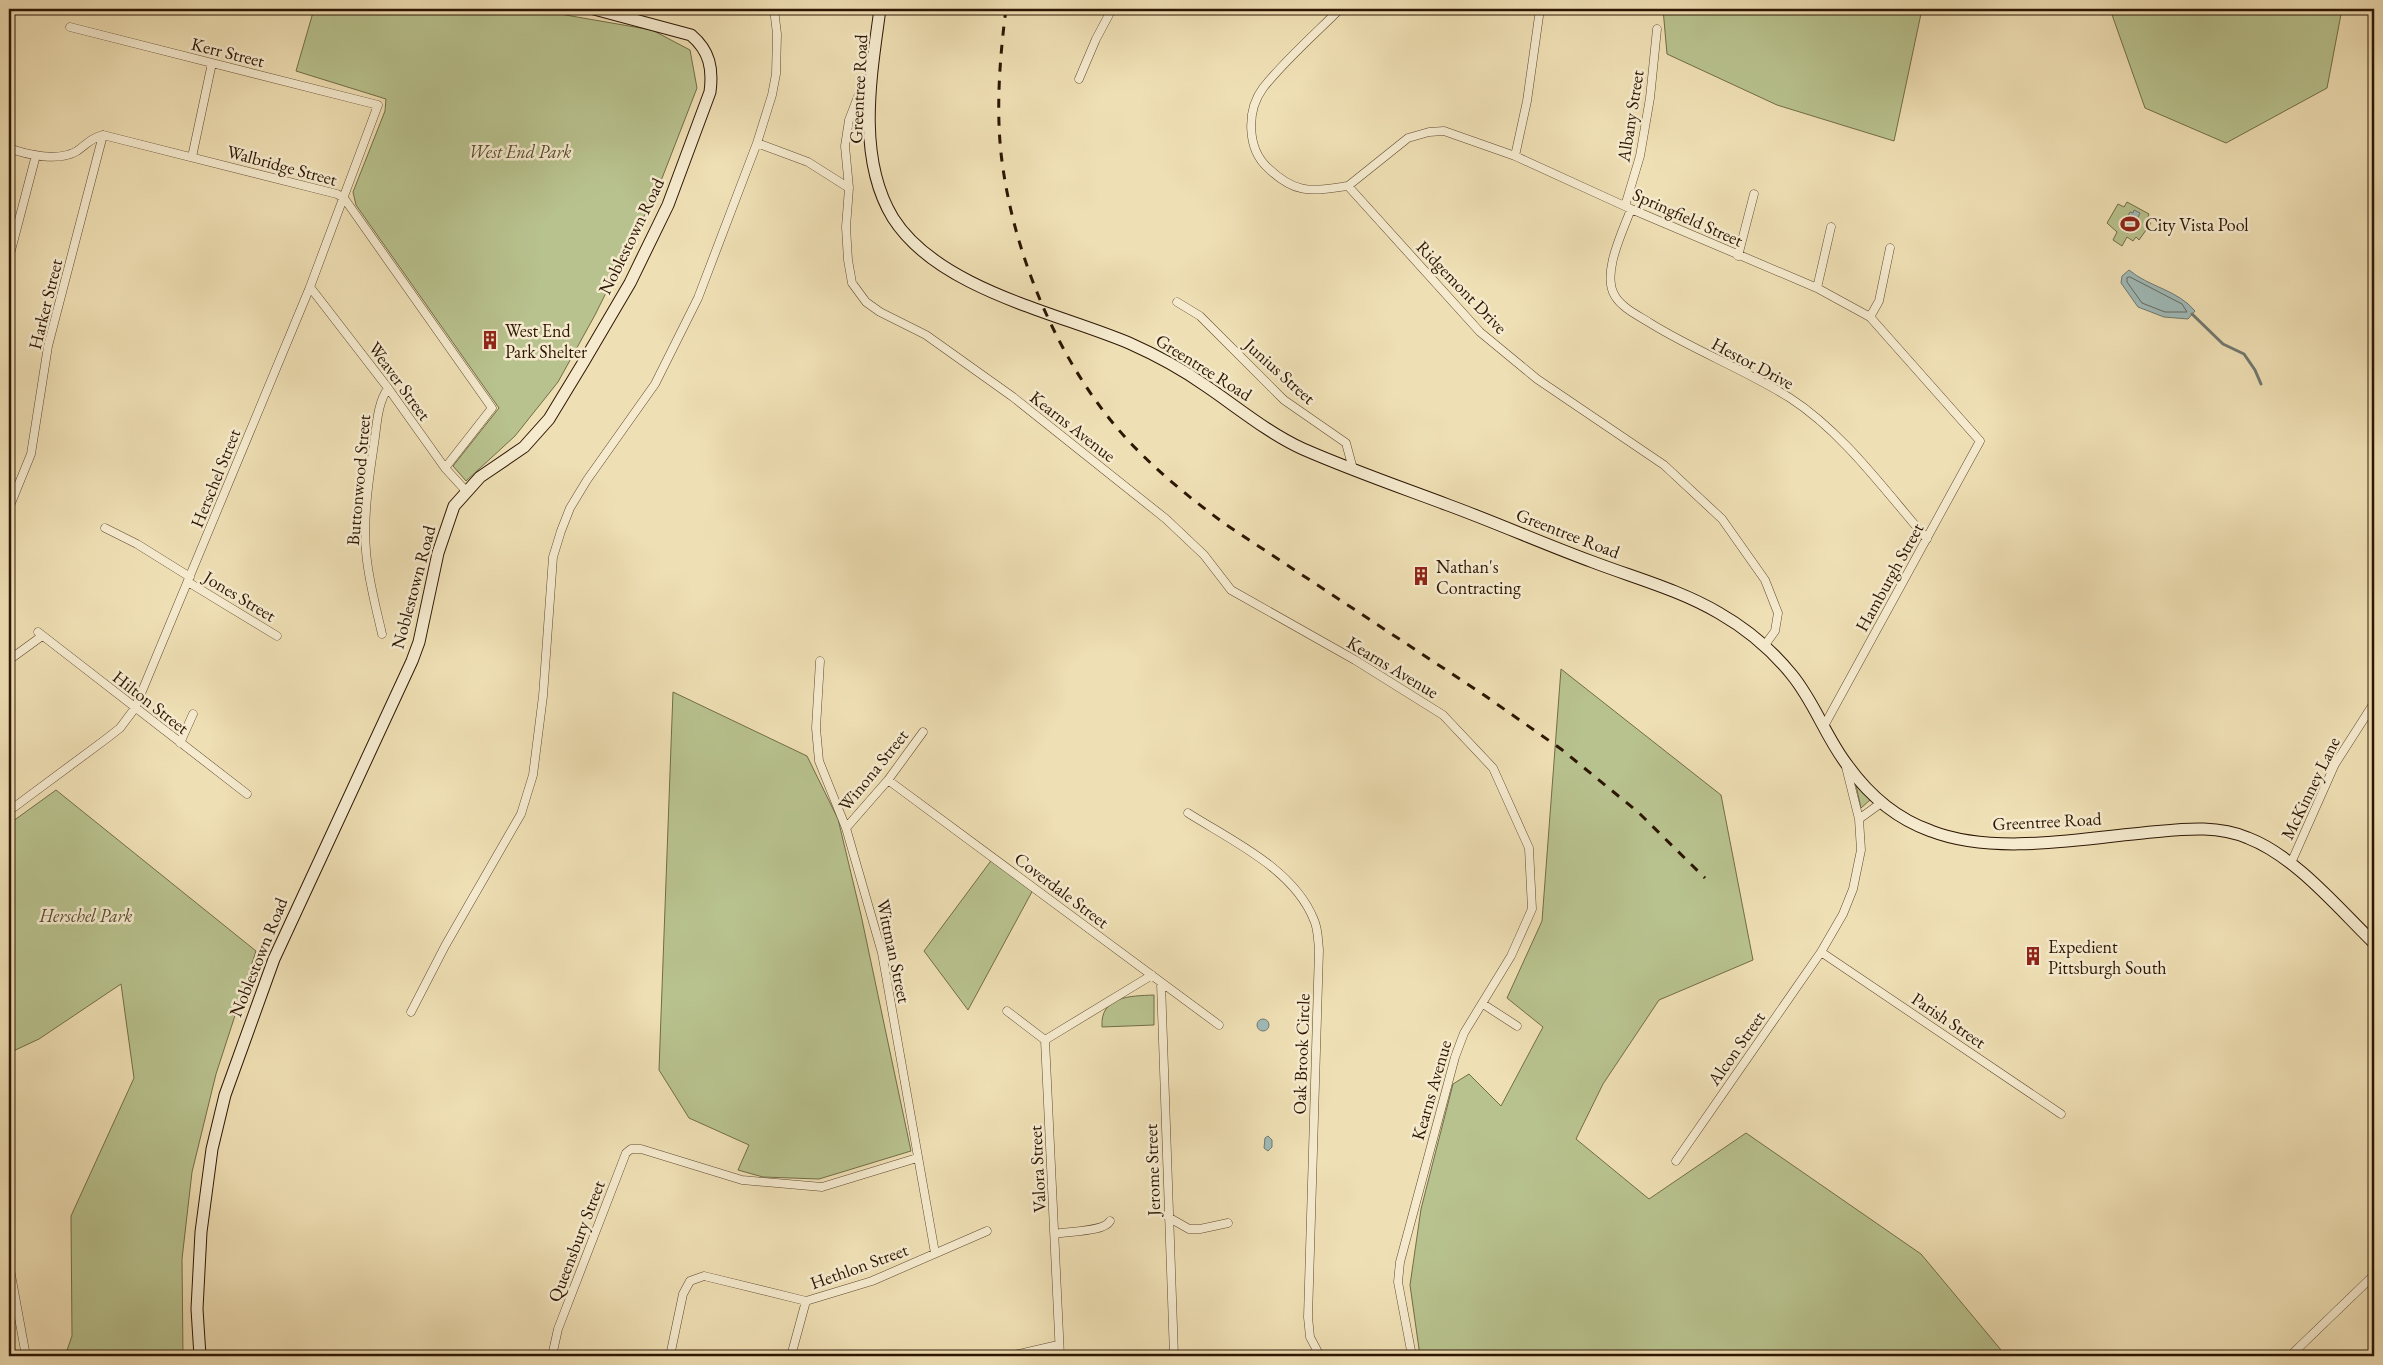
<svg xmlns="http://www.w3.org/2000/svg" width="2383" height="1365" viewBox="0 0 2383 1365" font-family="'EB Garamond',serif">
	<rect width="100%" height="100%" fill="#efdfb4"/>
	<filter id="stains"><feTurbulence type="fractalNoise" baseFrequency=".004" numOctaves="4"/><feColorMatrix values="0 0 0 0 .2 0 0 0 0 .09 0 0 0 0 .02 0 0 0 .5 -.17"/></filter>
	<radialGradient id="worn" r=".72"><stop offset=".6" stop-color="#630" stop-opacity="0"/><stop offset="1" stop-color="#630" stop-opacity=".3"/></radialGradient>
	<path fill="#b8c28e" stroke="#726c48" d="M 314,9 L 531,9 L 652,30 L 690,50 L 697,88 L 659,186 L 595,315 L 558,382 L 515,436 L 466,481 L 453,466 L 499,408 L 356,205 L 353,192 L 385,111 L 386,99 L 296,71 Z
		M 1663,9 L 1922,9 L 1894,141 L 1777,105 L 1667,54 Z
		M 2110,9 L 2342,9 L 2327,88 L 2226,143 L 2145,108 Z
		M 2127,202 L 2149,214 L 2147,219 L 2151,223 L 2139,240 L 2136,237 L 2133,241 L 2127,237 L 2122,246 L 2113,240 L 2117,232 L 2107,223 L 2118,204 L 2124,207 Z
		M 1561,669 L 1721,795 L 1753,960 L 1659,1000 L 1603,1084 L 1576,1139 L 1649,1199 L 1746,1133 L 1921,1254 L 2006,1356 L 1420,1356 L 1410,1285 L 1421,1209 L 1453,1084 L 1469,1074 L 1501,1106 L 1543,1027 L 1507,998 L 1542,921 Z
		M 673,692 L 807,756 L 838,819 L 861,915 L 911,1151 L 819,1179 L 763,1177 L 738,1170 L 749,1145 L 689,1118 L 659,1070 Z
		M 1856,785 L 1870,800 L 1861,808 Z
		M 56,790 L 256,951 L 216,1074 L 192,1172 L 182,1259 L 183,1356 L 65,1356 L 72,1336 L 71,1216 L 134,1078 L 121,984 L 39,1039 L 9,1053 L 9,824 Z
		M 993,858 L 1034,888 L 968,1010 L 924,951 Z
		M 1154,995 L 1154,1025 L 1102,1027 C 1100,996 1130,996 1154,995 Z"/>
	<path fill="#9fbab8" stroke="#717870" d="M 2134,210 L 2140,213 L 2132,230 L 2130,229 L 2128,233 L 2123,231 L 2125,227 L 2123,225 L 2130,212 L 2133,213 Z
		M 2129,270 C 2149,287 2178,290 2195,311 L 2188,319 L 2164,317 L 2138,307 L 2121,283 L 2122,276 Z
		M1257 1025a6 6 0 1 1 12 0a6 6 0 1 1-12 0Z
		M 1268,1136 L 1272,1140 L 1272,1147 L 1268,1151 L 1264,1148 L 1265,1138 Z"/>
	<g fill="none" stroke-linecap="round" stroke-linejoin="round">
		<path stroke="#66685e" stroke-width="1" d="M 2130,277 L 2182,304 L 2187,312 L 2165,312 L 2142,303 L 2127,282 L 2127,278 Z"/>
		<path stroke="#717870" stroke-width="3" d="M 2192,314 L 2223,344 L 2244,354 L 2255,370 L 2261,384"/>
		<g stroke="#5e482f" stroke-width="9">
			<path id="minor" d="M 1340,9 C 1315,34 1285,60 1263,88 C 1246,111 1247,149 1268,168 C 1296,195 1311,191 1348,186 L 1480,332 L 1537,379 L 1664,465 L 1722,519 L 1765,580 L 1778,613 L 1775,631 L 1765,645
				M 1079,79 L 1096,39 L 1112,9
				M 872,86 L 863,88 L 859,94 L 849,120 L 845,146 L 849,188 L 846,227 L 848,260 L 852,283 L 866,302 L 880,312 L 926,335 L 1013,397 L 1166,519 L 1204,555 L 1231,590 L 1355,660 L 1443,715 L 1493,768 L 1529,848 L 1532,909 L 1511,956 L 1464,1033 L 1455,1057 L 1400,1262 L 1398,1282 L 1412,1356
				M 757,143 L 808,162 L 849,188
				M 9,148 C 27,155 59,162 77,151 C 87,144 91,138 103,135 L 337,194 L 344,198 L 492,408 L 445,468
				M 1515,156 L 1527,101 L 1540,9
				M 192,157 L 212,63
				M 1348,186 L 1408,138 L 1429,132 L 1444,131 L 1515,156 L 1631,209 L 1817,288 L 1870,317 L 1980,441 L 1824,726
				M 1625,206 L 1640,156 L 1650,98 L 1657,29
				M 1631,209 C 1623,231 1601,274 1615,296 C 1622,308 1639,316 1650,323 C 1695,351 1746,370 1790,398 C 1844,433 1885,491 1927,539
				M 1738,256 L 1754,194
				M 9,258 L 36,155
				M 310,287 L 388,388 L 445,468 L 466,491
				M 1817,288 L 1831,227
				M 1177,302 L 1200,316 L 1284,400 L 1346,443 L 1353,469
				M 1870,317 L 1879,301 L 1890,248
				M 9,508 L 31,454 L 48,346 L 103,135
				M 105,528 L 137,544 L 190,577
				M 188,582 L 277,636
				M 38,632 L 247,794
				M 382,634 C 376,607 368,579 366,551 C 363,516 369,478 374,444 C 377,425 377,404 388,388
				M 9,660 L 42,636
				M 820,661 L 816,728 L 819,761 L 846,828 L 882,953 L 935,1253
				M 180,743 L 193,714
				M 1846,767 L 1859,819
				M 888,780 L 1219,1025
				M 9,811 L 106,739 L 120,728 L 135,708 L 310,287 L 378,105 L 70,27
				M 1188,813 C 1232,841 1294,869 1314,920 C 1318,928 1318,940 1319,950 L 1308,1317 L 1310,1337 L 1320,1356
				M 846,828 L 888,780 L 923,732
				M 2291,863 L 2335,764 L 2374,703
				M 1821,952 L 2061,1114
				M 1161,983 L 1174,1356
				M 1483,1004 L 1517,1026
				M 1007,1011 L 1045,1040
				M 411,1012 L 445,946 L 521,814 L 533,775 L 543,696 L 553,557 L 561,531 L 570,508 L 587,480 L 655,384 L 698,298 L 757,143 L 772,95 L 776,74 L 777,34 L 774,9
				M 1045,1040 L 1060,1356
				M 1045,1040 L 1152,975
				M 1676,1161 L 1821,952 L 1843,914 L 1853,889 L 1861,850 L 1859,819 L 1881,803
				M 1168,1217 L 1189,1229 L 1200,1229 L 1228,1223
				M 1055,1234 C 1069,1231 1104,1232 1110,1221
				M 9,1264 L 26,1356
				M 552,1356 L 558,1329 L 626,1153 L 631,1149 L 641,1149 L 742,1180 L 822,1187 L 917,1158
				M 670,1356 L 683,1294 L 690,1281 L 704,1276 L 806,1301 L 872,1281 L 987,1231
				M 791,1356 L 806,1301
				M 1010,1356 L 1058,1345
				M 2290,1356 L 2374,1275"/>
		</g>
		<g stroke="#2d1603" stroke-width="13">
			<path id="secondary" d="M 880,9 C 871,76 856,157 893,218 C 938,289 1055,312 1129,343 C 1156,355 1182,369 1206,386 C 1237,407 1268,433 1303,449 C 1351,470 1400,487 1448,505 C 1497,523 1544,544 1593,562 C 1635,578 1680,590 1719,613 C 1747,629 1771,649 1792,675 C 1815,703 1826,738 1848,766 C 1869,795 1897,819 1931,831 C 1995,856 2085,838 2152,832 C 2185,829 2217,825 2248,838 C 2295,856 2338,908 2374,943
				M 200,1356 L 197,1309 L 201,1232 L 212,1149 L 225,1095 L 274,959 L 412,661 L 419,642 L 438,553 L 454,506 L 480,477 L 524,447 L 549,419 L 583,363 L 630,283 L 668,205 L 710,92 C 713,69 710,51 691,35 L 594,9"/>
		</g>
		<use href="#minor" stroke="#f5eace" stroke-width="8"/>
		<use href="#secondary" stroke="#f5eace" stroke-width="11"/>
		<path stroke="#2d1603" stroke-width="3" stroke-dasharray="9 9" stroke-linecap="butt" d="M 1006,9 C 1000,55 996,106 1001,153 C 1012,252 1058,363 1125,437 C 1155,470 1190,498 1225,524 L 1484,695 L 1561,749 L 1638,812 L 1705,878"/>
	</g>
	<defs>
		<g id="stadium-bare" transform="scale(1.5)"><path d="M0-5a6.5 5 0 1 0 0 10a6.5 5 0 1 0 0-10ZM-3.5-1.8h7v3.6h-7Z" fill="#8f2418" stroke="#f5eace" stroke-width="2.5" paint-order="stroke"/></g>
		<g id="building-bare" transform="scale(1.5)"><path d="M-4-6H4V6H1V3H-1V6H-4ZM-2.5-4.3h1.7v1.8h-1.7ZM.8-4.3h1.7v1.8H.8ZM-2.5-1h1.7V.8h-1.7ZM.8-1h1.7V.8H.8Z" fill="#8f2418" stroke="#f5eace" stroke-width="2.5" paint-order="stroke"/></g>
	</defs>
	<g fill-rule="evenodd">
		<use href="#stadium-bare" x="2130" y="224"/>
		<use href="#building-bare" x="490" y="340"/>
		<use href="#building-bare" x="1421" y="576"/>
		<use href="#building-bare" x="2033" y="956"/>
	</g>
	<g text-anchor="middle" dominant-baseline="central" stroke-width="5" stroke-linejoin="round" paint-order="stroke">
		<g font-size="18" fill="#2d1603" stroke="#f5eace">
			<text transform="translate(228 52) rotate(14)">Kerr Street</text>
			<text transform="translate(858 89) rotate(-87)">Greentree Road</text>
			<text transform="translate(1630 116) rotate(-81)">Albany Street</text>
			<text transform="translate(282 165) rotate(15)">Walbridge Street</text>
			<text transform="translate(1688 217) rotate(24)">Springfield Street</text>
			<text transform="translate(631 236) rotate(-64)">Noblestown Road</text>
			<text transform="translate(1462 287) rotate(46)">Ridgemont Drive</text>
			<text transform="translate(45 304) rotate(-76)">Harker Street</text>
			<text transform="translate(1753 363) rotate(28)">Hestor Drive</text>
			<text transform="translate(1204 367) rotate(32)">Greentree Road</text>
			<text transform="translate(1280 371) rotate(42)">Junius Street</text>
			<text transform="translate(400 381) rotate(54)">Weaver Street</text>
			<text transform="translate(1073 426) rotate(38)">Kearns Avenue</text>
			<text transform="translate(215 478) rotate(-68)">Herschel Street</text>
			<text transform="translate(358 480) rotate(-85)">Buttonwood Street</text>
			<text transform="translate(1568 533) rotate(21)">Greentree Road</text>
			<text transform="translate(1889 577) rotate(-61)">Hamburgh Street</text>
			<text transform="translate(413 587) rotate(-75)">Noblestown Road</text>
			<text transform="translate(240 596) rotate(31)">Jones Street</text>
			<text transform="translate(1393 667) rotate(31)">Kearns Avenue</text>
			<text transform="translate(151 702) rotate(38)">Hilton Street</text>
			<text transform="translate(873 770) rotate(-51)">Winona Street</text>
			<text transform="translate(2310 788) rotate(-64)">McKinney Lane</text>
			<text transform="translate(2047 821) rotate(-3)">Greentree Road</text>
			<text transform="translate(1062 890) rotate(37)">Coverdale Street</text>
			<text transform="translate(894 951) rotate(78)">Wittman Street</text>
			<text transform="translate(258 957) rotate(-68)">Noblestown Road</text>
			<text transform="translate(1949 1020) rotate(34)">Parish Street</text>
			<text transform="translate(1736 1048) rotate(-55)">Alcon Street</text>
			<text transform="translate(1301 1054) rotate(-88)">Oak Brook Circle</text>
			<text transform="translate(1431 1090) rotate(-74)">Kearns Avenue</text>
			<text transform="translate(1037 1169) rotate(-93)">Valora Street</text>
			<text transform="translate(1152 1170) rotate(-92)">Jerome Street</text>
			<text transform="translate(576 1241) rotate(-69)">Queensbury Street</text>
			<text transform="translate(859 1266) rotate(-20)">Hethlon Street</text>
		</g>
		<g font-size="18" font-style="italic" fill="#574a2d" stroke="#f5eace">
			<text x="520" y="151">West End Park</text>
			<text x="86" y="915">Herschel Park</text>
		</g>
		<g font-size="18" fill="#2d1603" stroke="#f5eace" text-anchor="start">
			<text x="2145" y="224">City Vista Pool</text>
			<text x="505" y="330">West End<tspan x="505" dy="21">Park Shelter</tspan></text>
			<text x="1436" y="566">Nathan's<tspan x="1436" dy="21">Contracting</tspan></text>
			<text x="2048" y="946">Expedient<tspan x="2048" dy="21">Pittsburgh South</tspan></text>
		</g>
	</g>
	<rect width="2383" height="1365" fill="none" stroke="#efdfb4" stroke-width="30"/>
	<rect x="10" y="10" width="2363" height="1345" fill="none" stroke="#2d1603" stroke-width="2.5"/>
	<rect x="15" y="15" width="2353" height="1335" fill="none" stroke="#2d1603"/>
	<rect width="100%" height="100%" filter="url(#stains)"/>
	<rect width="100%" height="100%" fill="url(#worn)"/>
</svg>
